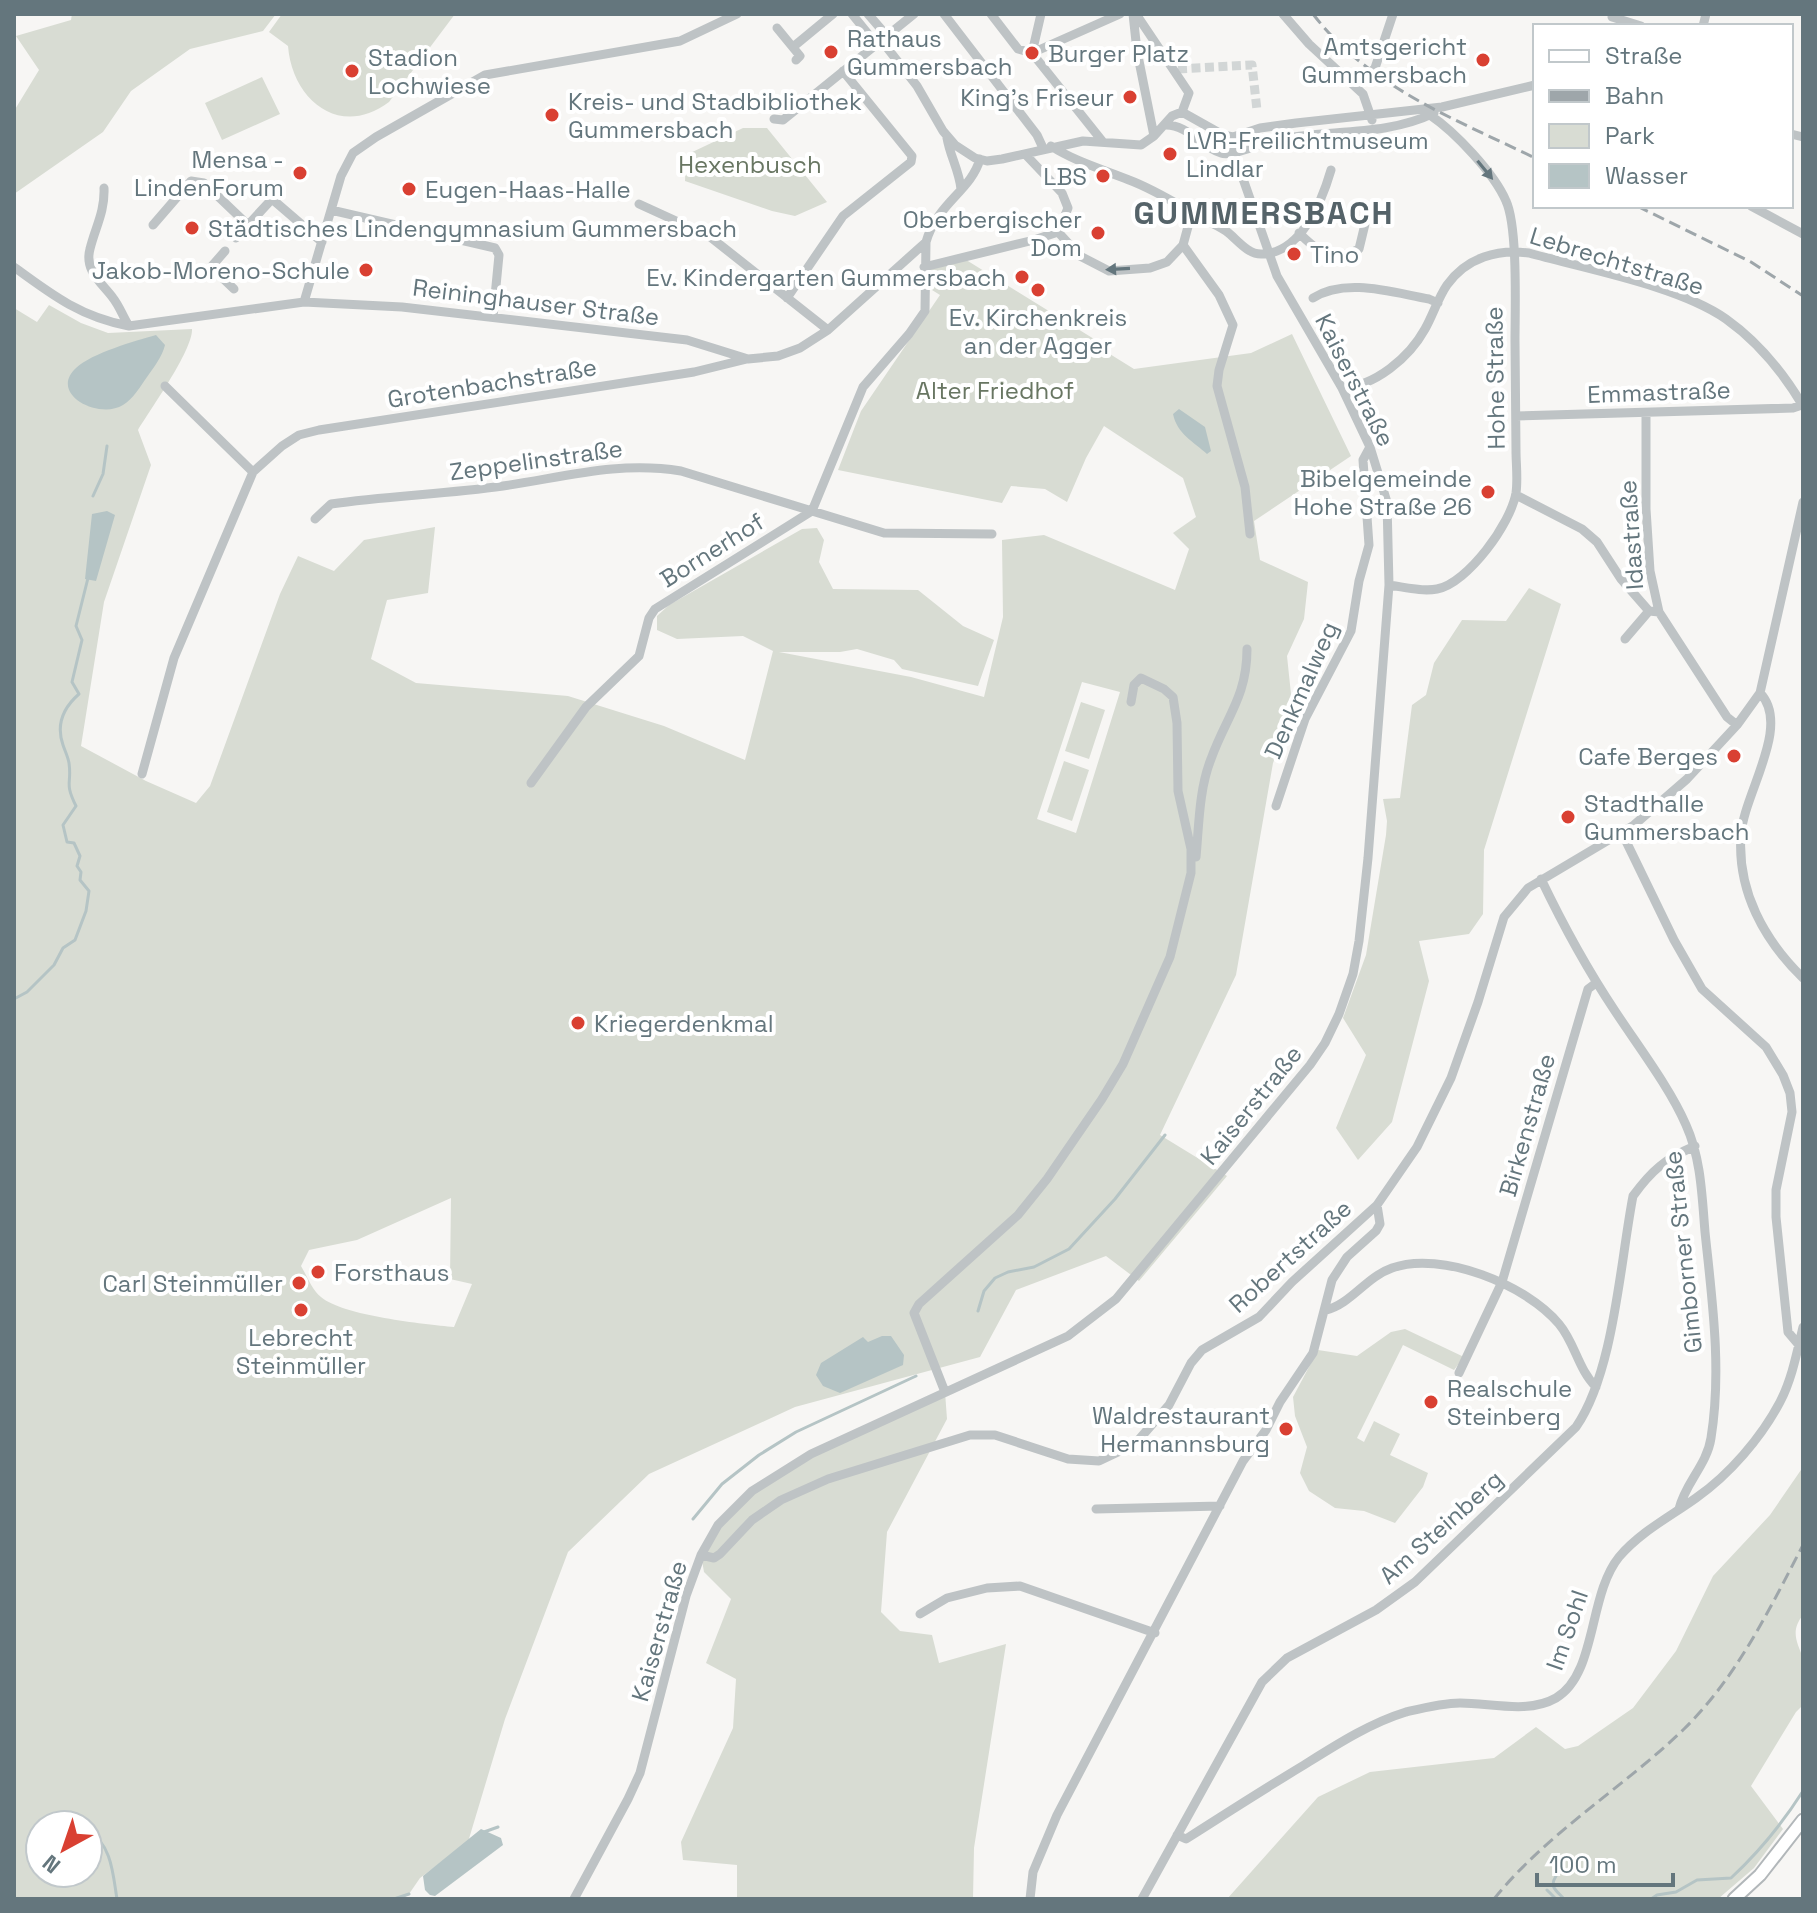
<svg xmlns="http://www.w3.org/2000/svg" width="1817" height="1913" viewBox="0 0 1817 1913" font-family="'Space Grotesk',sans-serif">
	<rect width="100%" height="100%" fill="#f7f6f4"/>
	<path fill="#d8dcd3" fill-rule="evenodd" d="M 72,14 L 276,14 L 263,31 L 190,49 L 131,91 L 103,132 L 14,194 L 14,111 L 39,70 L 16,36 L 71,20 Z
		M 282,14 L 455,14 L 389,102 C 340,139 292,100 288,46 L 269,32 Z
		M 262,77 L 280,114 L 222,140 L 205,103 Z
		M 743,128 L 767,128 L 827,202 L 795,216 L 772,211 L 685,181 L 686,155 Z
		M 963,258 L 1107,347 L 1105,351 L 1134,369 L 1251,353 L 1292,334 L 1351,456 L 1254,521 L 1260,560 L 1308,582 L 1304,619 L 1287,656 L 1293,713 L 1273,763 L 1236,975 L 1160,1135 L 1227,1176 L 1139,1281 L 1106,1256 L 1016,1290 L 980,1357 L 795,1407 L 649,1474 L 568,1552 L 505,1719 L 468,1842 L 420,1878 L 409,1894 L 402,1899 L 14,1899 L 14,308 L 37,322 L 49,305 L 81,323 L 108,333 L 192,329 C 193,350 150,410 138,430 L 151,465 L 104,602 L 81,746 L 146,781 L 196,803 L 210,786 L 280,594 L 298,556 L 334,571 L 364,540 L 435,527 L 428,593 L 387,600 L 371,659 L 416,683 L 568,696 L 664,726 L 745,760 L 773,651 L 743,636 L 677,639 L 657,630 L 657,616 L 669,605 L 802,529 L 817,528 L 824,540 L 819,562 L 833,589 L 918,590 L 963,626 L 994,640 L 978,686 L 902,669 L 894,660 L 857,649 L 840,652 L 779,652 L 911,677 L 984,697 L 1003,617 L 1002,540 L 1044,535 L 1175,590 L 1189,549 L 1173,533 L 1196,517 L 1183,478 L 1104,426 L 1086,458 L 1067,502 L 1045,489 L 1011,486 L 1002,503 L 838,470 L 861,411 L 940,295 L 924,285 L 930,268 ZM 1082,682 L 1120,692 L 1076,833 L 1037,819 ZM 451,1198 L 450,1279 L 472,1284 L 454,1327 C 424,1324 343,1316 321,1297 C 312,1290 307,1276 301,1266 L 309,1250 L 357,1240 ZM 40,1825 L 88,1825 L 88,1873 L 40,1873 Z
		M 1529,588 L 1561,604 L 1484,850 L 1483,914 L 1469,934 L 1419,941 L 1429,981 L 1392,1122 L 1358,1160 L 1336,1128 L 1366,1055 L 1343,1018 L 1366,955 L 1386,835 L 1387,821 L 1383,799 L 1400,798 L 1412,705 L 1426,695 L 1434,663 L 1462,620 L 1506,621 Z
		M 1081,702 L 1105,710 L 1089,759 L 1065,751 Z
		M 1064,761 L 1089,770 L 1072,821 L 1047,812 Z
		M 1405,1329 L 1464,1357 L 1454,1370 L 1403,1345 L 1357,1438 L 1364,1442 L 1374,1421 L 1400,1434 L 1390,1455 L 1428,1473 L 1423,1487 L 1395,1523 L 1364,1511 L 1335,1508 L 1309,1491 L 1300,1473 L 1307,1447 L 1295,1416 L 1293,1397 L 1318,1350 L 1357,1356 L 1391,1332 Z
		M 945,1392 L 947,1419 L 887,1532 L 881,1612 L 900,1631 L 932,1635 L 939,1663 L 1006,1644 L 974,1848 L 973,1899 L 737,1899 L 737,1865 L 683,1860 L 681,1842 L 733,1728 L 736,1679 L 706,1663 L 731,1599 L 704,1572 L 701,1555 L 718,1525 L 775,1474 Z
		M 1803,1467 L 1803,1615 C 1790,1631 1797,1642 1803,1658 C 1806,1668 1803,1694 1803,1705 L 1796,1712 L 1751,1786 L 1783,1829 L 1754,1868 L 1718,1899 L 1227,1899 L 1318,1797 L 1370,1772 L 1494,1758 L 1536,1727 L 1565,1749 L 1578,1746 L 1633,1708 L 1676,1651 L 1713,1576 L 1770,1515 Z"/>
	<path fill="#b5c4c5" d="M 156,335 L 165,345 C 162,357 154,367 147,377 C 140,387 133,399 123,405 C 99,420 48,394 76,368 C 92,353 135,341 156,335 Z
		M 1179,409 L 1205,427 L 1211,451 L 1207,454 C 1194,442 1177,434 1173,414 Z
		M 107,511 L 115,515 L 96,581 L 85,579 L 92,514 Z
		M 882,1336 L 891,1336 L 904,1355 L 903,1365 L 840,1393 L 823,1386 L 816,1375 L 821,1363 L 863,1337 L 868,1342 Z
		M 481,1829 L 501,1838 L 503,1845 L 435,1896 L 430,1895 L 425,1890 L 423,1876 Z"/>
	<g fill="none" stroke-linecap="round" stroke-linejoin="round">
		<path stroke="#b5c4c5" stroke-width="3" d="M 93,496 L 103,474 L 107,446
			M 14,999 L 27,992 L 54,965 L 63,948 L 75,940 L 86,911 L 89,891 L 80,880 L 81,872 L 77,866 L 80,856 L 74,843 L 67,842 L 63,825 L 76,806 C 64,782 72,784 69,763 C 68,757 65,751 63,745 C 56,725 63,708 79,694 L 72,682 L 82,640 L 76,626 L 88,578
			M 978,1311 L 984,1291 L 995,1278 L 1008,1272 L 1034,1267 L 1069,1249 L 1115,1199 L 1165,1135
			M 693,1519 L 722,1484 L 759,1455 L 796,1432 L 916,1376
			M 75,1823 L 78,1825
			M 88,1831 C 112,1844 113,1875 117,1899
			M 484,1832 L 498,1827
			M 1556,1876 C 1549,1887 1556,1890 1564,1899
			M 1547,1890 L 1556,1899
			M 394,1899 L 409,1894
			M 1651,1899 L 1657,1895 L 1676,1892 L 1697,1880 L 1731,1878 C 1759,1852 1782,1824 1803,1791"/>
		<path stroke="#d2d6d6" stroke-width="9" stroke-dasharray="9 4.5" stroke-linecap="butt" d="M 1178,69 L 1252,65 L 1257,110"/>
		<g stroke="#b2b7ba" stroke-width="15">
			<path id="major" d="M 1734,1899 L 1760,1875 L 1803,1820"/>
		</g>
		<path stroke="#bec3c5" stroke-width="9" d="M 852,14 L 869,35 L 881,40
			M 868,14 L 881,29 L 881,40 L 917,86 L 943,131 L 955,145 L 975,158 L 987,161 L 1002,159 L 1083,141 L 1141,145 L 1154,136 L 1172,116 L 1182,112 L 1223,135 L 1233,137 L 1260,128 L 1296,123 L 1442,107 L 1535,85
			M 944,14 L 1037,135 L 1043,148
			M 991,14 L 1018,49 L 1032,53 L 1103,142
			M 1133,14 L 1137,51 L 1154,136
			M 1136,14 L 1189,93 L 1182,112
			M 1283,14 L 1309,44 L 1363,94 L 1372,120
			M 1612,17 L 1641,26
			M 1703,26 L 1706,14
			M 777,28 L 800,56 L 796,60
			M 793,47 L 833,14
			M 1032,53 L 1120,14
			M 1032,53 L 1041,14
			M 1355,86 L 1375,68 L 1393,14
			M 774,119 L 783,120 L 914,14
			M 1166,125 C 1188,125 1201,147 1221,153 C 1232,157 1262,143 1275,140 C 1326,129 1385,137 1434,113
			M 1791,134 L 1803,137
			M 947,138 C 950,156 959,170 961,189
			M 1051,146 C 1076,162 1102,169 1129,180 C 1156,190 1180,206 1205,220 C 1212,223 1220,227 1226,231 C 1237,239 1247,254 1261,254 C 1301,254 1322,201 1331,170
			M 104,188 C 105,212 95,228 90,249 C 84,271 102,283 113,298 C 120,307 123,317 129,326
			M 639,204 L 709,236 L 828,330
			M 1751,206 L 1803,234
			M 331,210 L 495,248 L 499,255 L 493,317
			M 1192,212 L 1183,245 L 1219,295 L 1233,325 L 1219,370 L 1217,386 L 1245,487 L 1250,534
			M 153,225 L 191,181 L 204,183 L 248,225
			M 1058,232 L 1080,256 L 1109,271 L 1150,268 L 1167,262 L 1183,245
			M 1299,233 C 1319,253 1332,263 1359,249 L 1366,220
			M 236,238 L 272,199 L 322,242
			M 225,251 L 211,267 L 234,289
			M 14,267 C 52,295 81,317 129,326 L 304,302 L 402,307 L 687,340 L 748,359 L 778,356 L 800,348 L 828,330 L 926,242 C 937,203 971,191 980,159
			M 924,267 L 1034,240 L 1058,232 L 1068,208 L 1062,193 L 1025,154
			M 787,298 L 843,216 L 911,162 L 912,156 L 843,71
			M 1313,298 C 1346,277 1394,293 1429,299 L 1438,303
			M 304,302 L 341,176 L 353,153 L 376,137 L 485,75 L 680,41 L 737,14
			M 165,386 L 253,472
			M 1342,388 C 1375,386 1409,358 1425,329 C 1433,315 1438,298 1447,285 C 1467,257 1498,249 1529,253 C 1587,269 1679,286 1726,319 C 1757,341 1784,374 1803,406
			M 1646,413 L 1646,509 L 1650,571 L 1659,612 L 1727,717 L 1737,725
			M 1516,416 L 1793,408 L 1802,405
			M 1516,495 L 1582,529 L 1597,542 L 1621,579 L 1649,611 L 1659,612
			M 315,519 L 331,504 C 388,496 446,494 503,486 C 565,477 618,461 681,471 L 884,533 L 992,534
			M 1389,585 C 1404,587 1422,592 1437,589 C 1468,583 1511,523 1516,493 C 1518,479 1516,464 1516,451 C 1516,414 1515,377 1515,341 C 1515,309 1518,227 1506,201 C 1494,173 1455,132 1430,115
			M 1625,639 L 1649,611
			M 1760,693 C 1792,726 1743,795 1741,835 C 1737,891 1764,940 1803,978
			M 142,774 L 174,658 L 253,472 L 282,446 L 299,435 L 319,430 L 694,372 L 747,359
			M 531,783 L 586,707 L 639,656 L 649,618 L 655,609 L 812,511 L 863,387 L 909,334 L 925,311 L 926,242
			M 1276,806 L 1305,719 L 1351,631 L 1359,581 L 1369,545 L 1363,460 L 1370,447
			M 1622,833 L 1674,940 L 1702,989 L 1766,1047 L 1783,1075 L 1790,1093 L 1792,1112 L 1776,1190 L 1776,1217 L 1788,1332 L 1799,1345
			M 1196,857 C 1199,825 1199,789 1211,759 C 1226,717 1247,697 1247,649
			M 1541,879 C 1563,925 1587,969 1615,1011 C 1638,1046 1670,1088 1686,1125 C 1701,1158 1702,1196 1705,1232 C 1712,1299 1722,1370 1711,1438 C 1707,1465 1685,1483 1679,1509
			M 1326,1310 C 1351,1304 1366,1277 1392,1268 C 1441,1250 1527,1285 1559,1324 C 1575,1343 1578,1369 1596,1387
			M 1459,1373 L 1502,1282 L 1588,989 L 1596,983
			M 945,1392 L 914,1313 L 919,1304 L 1018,1215 L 1047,1179 L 1102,1099 L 1123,1064 L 1170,957 L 1191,873 L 1191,849 L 1178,791 L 1177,723 L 1173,697 L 1164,689 L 1141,678 L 1134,685 L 1131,702
			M 1096,1509 L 1220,1506
			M 701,1555 L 714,1558 L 720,1554 L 752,1520 L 781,1500 L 828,1479 L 970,1435 L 995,1435 L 1068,1459 L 1099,1461 L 1135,1444 L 1169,1405 L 1191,1363 L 1202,1350 L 1259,1317 L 1292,1282 L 1377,1205 L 1417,1147 L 1451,1078 L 1478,1002 L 1504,917 L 1528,888 L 1634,825 L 1687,779 L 1737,725 L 1760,693 L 1803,502
			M 920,1614 L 947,1598 L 987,1588 L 1020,1586 L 1155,1633
			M 1177,1835 L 1186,1839 C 1225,1814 1264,1789 1304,1765 C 1336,1745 1370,1723 1406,1712 C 1423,1708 1443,1703 1460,1703 C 1491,1703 1528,1714 1556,1698 C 1597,1674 1588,1595 1619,1557 C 1640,1532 1671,1516 1696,1498 C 1729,1475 1761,1438 1780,1402 C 1792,1379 1797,1352 1803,1327
			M 574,1899 L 628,1799 L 640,1773 L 686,1596 L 701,1555 L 718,1525 L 752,1491 L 811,1454 L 1068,1336 L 1116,1299 L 1310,1065 L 1325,1043 L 1339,1014 L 1353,974 L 1359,941 L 1368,858 L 1389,585 L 1387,502 L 1370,447 L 1342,388 L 1277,276 L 1234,153 L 1233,137
			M 1030,1899 L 1033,1872 L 1057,1815 L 1243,1461 L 1266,1430 L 1280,1402 L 1313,1353 L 1332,1280 L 1347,1257 L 1376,1231 L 1380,1224 L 1377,1205
			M 1142,1899 L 1262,1682 L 1287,1658 L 1376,1610 L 1415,1582 L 1576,1427 C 1614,1372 1620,1263 1633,1196 C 1652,1170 1665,1159 1695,1146"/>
		<use href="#major" stroke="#fff" stroke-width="11"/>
		<path stroke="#9ea6aa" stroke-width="3" stroke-dasharray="12 6" stroke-linecap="butt" d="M 1313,14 C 1369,87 1455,119 1535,158
			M 1637,206 L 1751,262 L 1803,296
			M 1494,1899 C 1548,1832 1623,1788 1684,1729 C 1737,1677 1769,1610 1803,1545"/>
	</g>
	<defs><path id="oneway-solid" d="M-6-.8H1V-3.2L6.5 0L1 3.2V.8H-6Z" transform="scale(2)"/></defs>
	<g fill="#64767d">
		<use href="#oneway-solid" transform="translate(1485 170) rotate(51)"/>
		<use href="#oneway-solid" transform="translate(1118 269) rotate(177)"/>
	</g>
	<g fill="#d94032" stroke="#fff" stroke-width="3">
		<circle cx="831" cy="52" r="8"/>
		<circle cx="1032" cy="53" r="8"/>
		<circle cx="1483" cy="60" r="8"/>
		<circle cx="352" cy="71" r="8"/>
		<circle cx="1130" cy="97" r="8"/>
		<circle cx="552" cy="115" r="8"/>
		<circle cx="1170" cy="154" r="8"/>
		<circle cx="300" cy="173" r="8"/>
		<circle cx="1103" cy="176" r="8"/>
		<circle cx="409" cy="189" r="8"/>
		<circle cx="192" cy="228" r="8"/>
		<circle cx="1098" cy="233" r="8"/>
		<circle cx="1294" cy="254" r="8"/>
		<circle cx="366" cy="270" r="8"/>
		<circle cx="1022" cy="277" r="8"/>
		<circle cx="1038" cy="290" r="8"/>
		<circle cx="1488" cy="492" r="8"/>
		<circle cx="1734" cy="756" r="8"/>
		<circle cx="1568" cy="817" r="8"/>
		<circle cx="578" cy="1023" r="8"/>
		<circle cx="318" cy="1272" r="8"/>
		<circle cx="299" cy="1283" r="8"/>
		<circle cx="301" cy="1310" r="8"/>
		<circle cx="1431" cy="1402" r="8"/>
		<circle cx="1286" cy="1429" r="8"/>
	</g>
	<g text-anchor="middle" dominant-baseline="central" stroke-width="8" stroke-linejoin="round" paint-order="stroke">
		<g font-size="24" fill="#64767d" stroke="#fff" text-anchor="start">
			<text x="847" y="38">Rathaus<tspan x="847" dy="28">Gummersbach</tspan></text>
			<text x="1467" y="46" text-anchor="end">Amtsgericht<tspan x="1467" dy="28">Gummersbach</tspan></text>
			<text x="1048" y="53">Burger Platz</text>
			<text x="368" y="57">Stadion<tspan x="368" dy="28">Lochwiese</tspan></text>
			<text x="1114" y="97" text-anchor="end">King's Friseur</text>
			<text x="568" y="101">Kreis- und Stadbibliothek<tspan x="568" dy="28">Gummersbach</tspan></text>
			<text x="1186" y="140">LVR-Freilichtmuseum<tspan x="1186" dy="28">Lindlar</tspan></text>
			<text x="284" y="159" text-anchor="end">Mensa -<tspan x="284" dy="28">LindenForum</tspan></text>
			<text x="1087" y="176" text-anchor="end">LBS</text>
			<text x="425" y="189">Eugen-Haas-Halle</text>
			<text x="1082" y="219" text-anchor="end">Oberbergischer<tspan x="1082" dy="28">Dom</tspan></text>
			<text x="208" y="228">Städtisches Lindengymnasium Gummersbach</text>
			<text x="1310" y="254">Tino</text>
			<text x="350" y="270" text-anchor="end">Jakob-Moreno-Schule</text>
			<text x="1006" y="277" text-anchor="end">Ev. Kindergarten Gummersbach</text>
			<text x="1038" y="317" text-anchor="middle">Ev. Kirchenkreis<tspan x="1038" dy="28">an der Agger</tspan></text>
			<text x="1472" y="478" text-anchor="end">Bibelgemeinde<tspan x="1472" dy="28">Hohe Straße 26</tspan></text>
			<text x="1718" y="756" text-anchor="end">Cafe Berges</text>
			<text x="1584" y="803">Stadthalle<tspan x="1584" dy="28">Gummersbach</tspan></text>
			<text x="594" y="1023">Kriegerdenkmal</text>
			<text x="334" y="1272">Forsthaus</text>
			<text x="283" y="1283" text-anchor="end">Carl Steinmüller</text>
			<text x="301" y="1337" text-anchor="middle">Lebrecht<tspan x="301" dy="28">Steinmüller</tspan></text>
			<text x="1447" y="1388">Realschule<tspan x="1447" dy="28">Steinberg</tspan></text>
			<text x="1270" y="1415" text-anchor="end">Waldrestaurant<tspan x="1270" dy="28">Hermannsburg</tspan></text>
		</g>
		<g font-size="24" fill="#687662" stroke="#fff">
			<text x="750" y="164">Hexenbusch</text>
			<text x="995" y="390">Alter Friedhof</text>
		</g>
		<g font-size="24" fill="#64767d" stroke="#fff">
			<text transform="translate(1617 261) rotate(17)">Lebrechtstraße</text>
			<text transform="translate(536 302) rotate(7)">Reininghauser Straße</text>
			<text transform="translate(1495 378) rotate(-91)">Hohe Straße</text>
			<text transform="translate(1355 380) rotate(63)">Kaiserstraße</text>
			<text transform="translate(492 383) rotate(-9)">Grotenbachstraße</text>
			<text transform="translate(1659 392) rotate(-2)">Emmastraße</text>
			<text transform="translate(536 460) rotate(-8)">Zeppelinstraße</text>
			<text transform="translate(1631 535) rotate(-94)">Idastraße</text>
			<text transform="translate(712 550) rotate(-32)">Bornerhof</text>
			<text transform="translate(1301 690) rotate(-66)">Denkmalweg</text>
			<text transform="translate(1251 1105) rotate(-51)">Kaiserstraße</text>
			<text transform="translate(1527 1125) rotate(-74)">Birkenstraße</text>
			<text transform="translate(1683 1252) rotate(-96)">Gimborner Straße</text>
			<text transform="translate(1290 1256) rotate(-42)">Robertstraße</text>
			<text transform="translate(1441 1527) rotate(-42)">Am Steinberg</text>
			<text transform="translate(1567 1630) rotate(-71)">Im Sohl</text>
			<text transform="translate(659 1631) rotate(-74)">Kaiserstraße</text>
		</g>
		<g font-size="32" font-weight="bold" letter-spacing="2" fill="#556369" stroke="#fff">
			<text x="1264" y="213">GUMMERSBACH</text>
		</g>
	</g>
	<rect width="1817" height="1913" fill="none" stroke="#64767d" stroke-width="32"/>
	<rect x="1533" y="24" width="260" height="184" fill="#ffffff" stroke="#c1c8cb" stroke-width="2"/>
	<rect x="1549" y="50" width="40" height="12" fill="#ffffff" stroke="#c1c8cb" stroke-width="2"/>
	<text x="1605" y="64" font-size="24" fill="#64767d">Straße</text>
	<rect x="1549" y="90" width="40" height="12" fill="#9ea6aa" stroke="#c1c8cb" stroke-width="2"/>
	<text x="1605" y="104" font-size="24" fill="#64767d">Bahn</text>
	<rect x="1549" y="124" width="40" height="24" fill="#d8dcd3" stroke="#c1c8cb" stroke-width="2"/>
	<text x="1605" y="144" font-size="24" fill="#64767d">Park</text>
	<rect x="1549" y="164" width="40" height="24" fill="#b5c4c5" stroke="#c1c8cb" stroke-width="2"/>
	<text x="1605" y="184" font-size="24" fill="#64767d">Wasser</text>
	<g transform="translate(64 1849) rotate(220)"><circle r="38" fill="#ffffff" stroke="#c1c8cb" stroke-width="2"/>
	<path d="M0-6L14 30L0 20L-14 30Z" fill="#d94032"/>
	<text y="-12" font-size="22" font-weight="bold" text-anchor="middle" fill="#64767d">N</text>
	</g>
	<path d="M1537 1873v12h136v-12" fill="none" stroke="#64767d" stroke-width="4"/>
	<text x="1549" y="1873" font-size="24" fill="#64767d" stroke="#ffffff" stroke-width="6" paint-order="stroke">100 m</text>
</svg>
